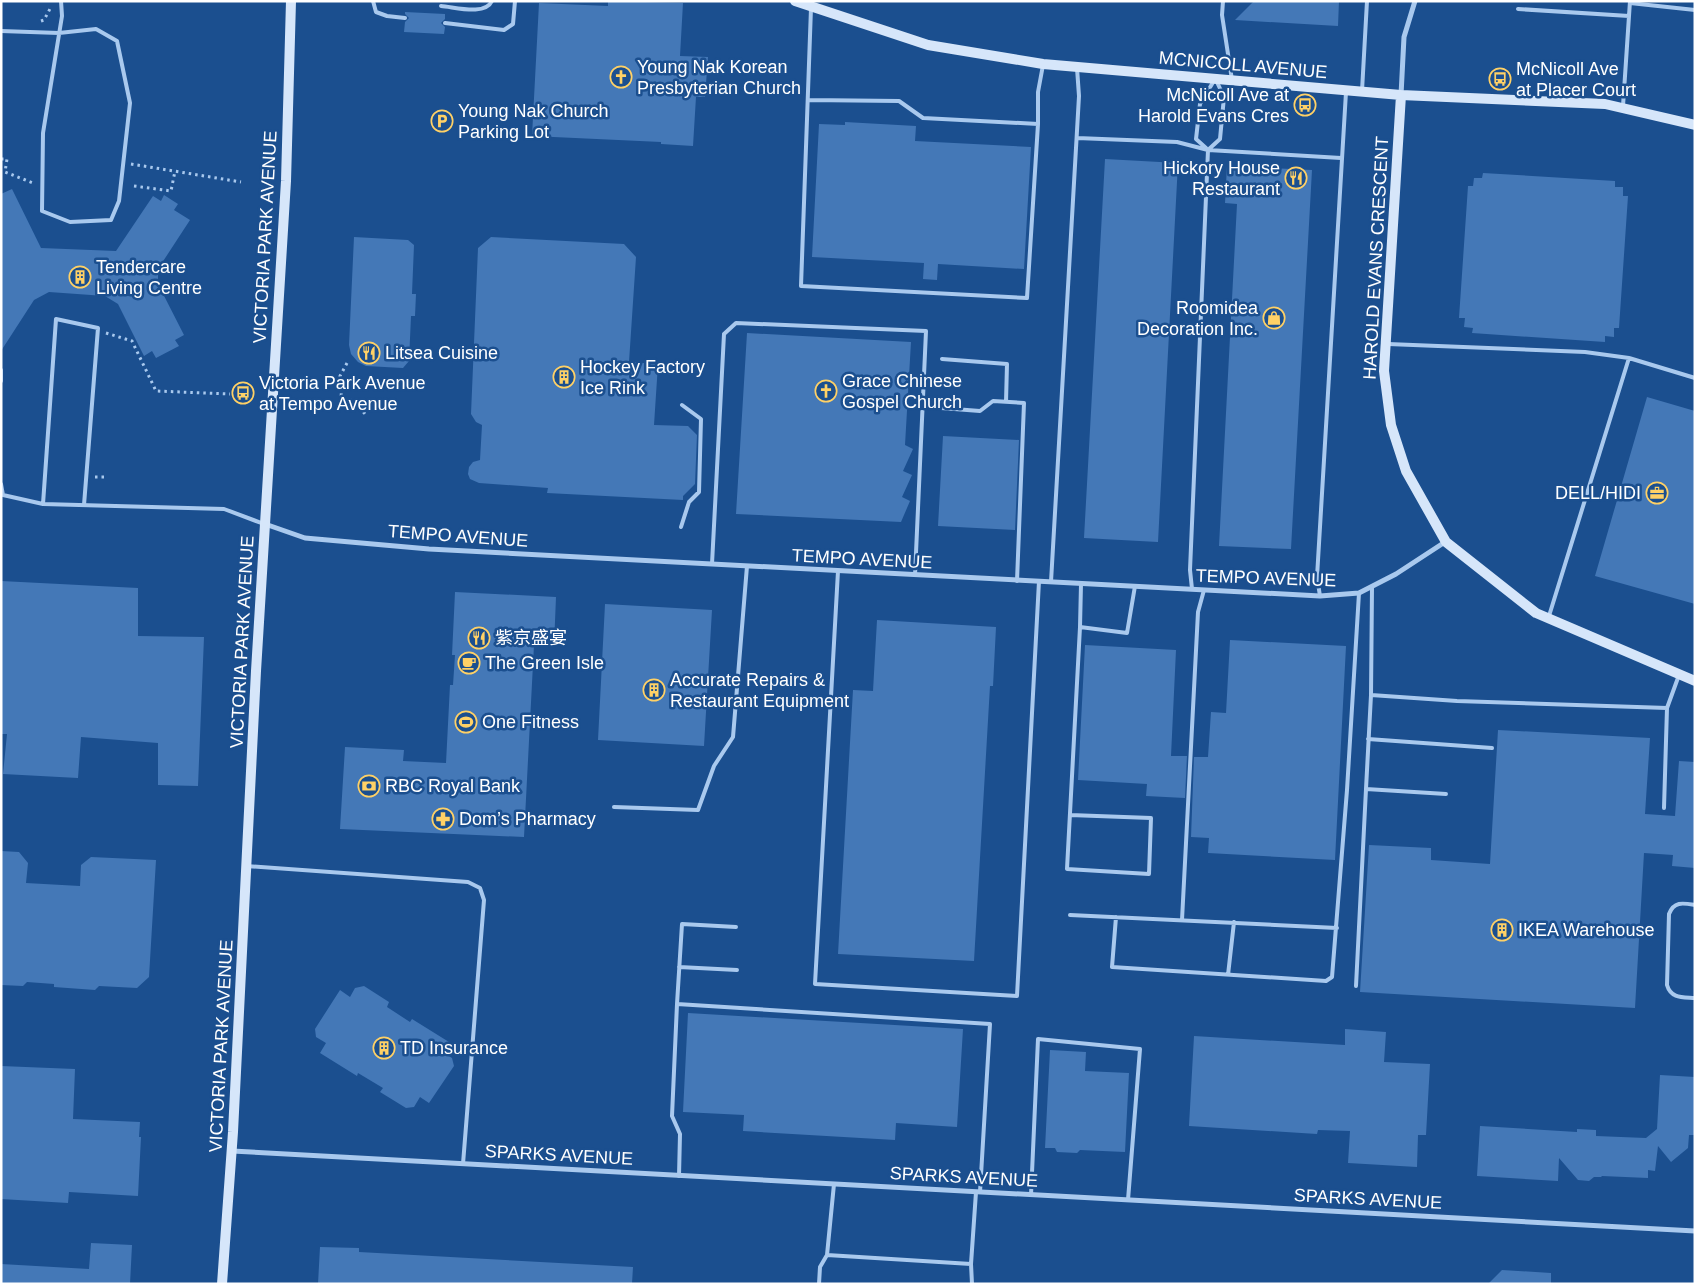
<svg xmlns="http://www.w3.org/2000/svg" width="1696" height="1285" viewBox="0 0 1696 1285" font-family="Helvetica,'Noto Sans SC',sans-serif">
	<rect width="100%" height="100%" fill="#1b4f8f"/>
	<path fill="#4478b7" d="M 608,1 L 683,3 L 680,56 L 708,57 L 705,97 L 696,97 L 693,146 L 661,144 L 661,142 L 532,136 L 539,3 L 608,6 Z
		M 1254,1 L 1339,1 L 1338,26 L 1235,20 Z
		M 405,12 L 445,14 L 445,19 L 441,23 L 445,27 L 444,34 L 404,32 L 405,22 L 409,18 L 405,14 Z
		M 845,122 L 916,126 L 915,141 L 1031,147 L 1024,269 L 938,264 L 937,280 L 923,279 L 924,263 L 812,257 L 819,124 L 845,125 Z
		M 1105,159 L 1178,163 L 1158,542 L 1084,538 Z
		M 1227,166 L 1312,170 L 1291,549 L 1219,546 L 1237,204 L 1225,203 Z
		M 1483,173 L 1615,181 L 1615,187 L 1623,187 L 1623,196 L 1628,196 L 1619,328 L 1614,328 L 1614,337 L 1605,336 L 1605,342 L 1472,333 L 1473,328 L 1464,327 L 1465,318 L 1459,318 L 1468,186 L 1473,186 L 1474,178 L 1482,178 Z
		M 12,189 L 41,248 L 116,251 L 153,196 L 161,201 L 164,195 L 178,204 L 174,210 L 190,220 L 158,269 L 158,284 L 184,335 L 175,340 L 179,346 L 156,358 L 152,351 L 144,356 L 118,304 L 105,296 L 49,292 L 34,300 L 1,351 L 1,194 Z
		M 354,237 L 408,240 L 414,245 L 412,294 L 416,294 L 415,316 L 411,316 L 409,361 L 403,368 L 366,366 L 358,362 L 351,354 L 349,345 Z
		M 491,237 L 624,244 L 636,257 L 629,362 L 658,364 L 654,425 L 688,426 L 697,435 L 695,484 L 683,496 L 683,500 L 547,493 L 548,488 L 479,483 L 470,479 L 468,474 L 469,467 L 473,462 L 480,460 L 482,425 L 476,422 L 471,414 L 478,248 Z
		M 747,333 L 911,342 L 905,445 L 913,449 L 903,471 L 912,475 L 902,497 L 910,501 L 901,522 L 736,514 Z
		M 1647,397 L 1695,411 L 1695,604 L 1595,576 Z
		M 943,436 L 1019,440 L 1015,530 L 938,526 Z
		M 1,581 L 138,588 L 138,636 L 204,637 L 198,786 L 158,785 L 158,743 L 81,737 L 78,778 L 3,774 L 7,734 L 1,734 Z
		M 455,592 L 556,597 L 554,646 L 534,645 L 524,837 L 340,829 L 345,747 L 404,750 L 403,761 L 446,763 L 450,685 L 453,685 L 455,655 L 452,655 Z
		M 605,604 L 712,610 L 704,746 L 598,740 Z
		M 877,620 L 996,627 L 993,686 L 990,686 L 974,961 L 838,954 L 853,690 L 873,691 Z
		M 1230,640 L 1346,646 L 1335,860 L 1208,853 L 1209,838 L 1191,837 L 1194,757 L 1208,757 L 1211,712 L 1226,713 Z
		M 1085,645 L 1176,650 L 1171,756 L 1187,756 L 1185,798 L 1146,796 L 1147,784 L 1078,780 Z
		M 1498,730 L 1650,738 L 1645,814 L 1675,816 L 1679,761 L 1695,762 L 1695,868 L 1672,866 L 1673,855 L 1644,853 L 1635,1008 L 1360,992 L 1369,845 L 1431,848 L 1431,860 L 1490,864 Z
		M 1,851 L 19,852 L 28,863 L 26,883 L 80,886 L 81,865 L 91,857 L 156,860 L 149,977 L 137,988 L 99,986 L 95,990 L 54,987 L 54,984 L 27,982 L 23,986 L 1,985 Z
		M 364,986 L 389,1002 L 387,1007 L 410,1022 L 412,1019 L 449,1042 L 442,1052 L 452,1058 L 454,1066 L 429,1103 L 420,1097 L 414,1107 L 406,1108 L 380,1092 L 383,1088 L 358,1073 L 357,1076 L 320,1053 L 326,1043 L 316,1037 L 315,1029 L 340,990 L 350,997 L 355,988 Z
		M 688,1013 L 963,1029 L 957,1127 L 896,1123 L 895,1140 L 743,1131 L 744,1115 L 683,1112 Z
		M 1345,1029 L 1386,1032 L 1384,1062 L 1430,1064 L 1426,1135 L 1418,1135 L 1417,1167 L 1348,1163 L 1350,1131 L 1318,1130 L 1317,1134 L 1189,1126 L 1194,1036 L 1345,1045 Z
		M 1050,1050 L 1086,1052 L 1085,1071 L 1129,1073 L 1125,1152 L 1080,1150 L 1077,1153 L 1057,1152 L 1055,1148 L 1045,1148 Z
		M 1,1066 L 75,1069 L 73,1119 L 140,1122 L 139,1137 L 141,1137 L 138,1196 L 69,1192 L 68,1203 L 1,1199 Z
		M 1660,1075 L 1695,1077 L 1695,1135 L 1689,1135 L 1688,1148 L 1671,1162 L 1658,1146 L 1655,1171 L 1648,1170 L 1648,1178 L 1602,1176 L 1601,1177 L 1594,1177 L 1589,1181 L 1578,1180 L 1559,1158 L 1558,1181 L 1477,1176 L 1480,1126 L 1577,1132 L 1577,1129 L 1596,1130 L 1596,1136 L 1646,1138 L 1657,1129 Z
		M 91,1243 L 132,1245 L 130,1284 L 1,1284 L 1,1264 L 89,1269 Z
		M 320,1247 L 359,1248 L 359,1252 L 633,1267 L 632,1284 L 318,1284 Z
		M 1502,1270 L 1551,1273 L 1551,1284 L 1488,1284 Z"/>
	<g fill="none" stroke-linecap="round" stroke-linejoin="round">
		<path stroke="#a9c9ee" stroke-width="3" stroke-dasharray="2.5 4" stroke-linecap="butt" d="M 41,21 L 44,20 L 51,7
			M 1,159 L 7,159 L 5,172 L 33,183
			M 131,164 L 241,182
			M 134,186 L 171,191 L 175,171
			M 106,333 L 132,341 L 156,391 L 230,394
			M 347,363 L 340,376 L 342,384 L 341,398 L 353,400 L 365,414
			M 95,477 L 104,477"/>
		<path stroke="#a9c9ee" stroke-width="4" d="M 373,1 L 376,12 L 387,16 L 405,18
			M 1223,1 L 1222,15 L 1232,80
			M 1630,3 L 1695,10
			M 441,6 C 455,7 485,16 492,1
			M 811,8 L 801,286 L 1027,298 L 1038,124 L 1038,92 L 1043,65
			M 1518,9 L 1629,16
			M 445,23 L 504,30 L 513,24 L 515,1
			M 1,31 L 59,33 L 96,29 L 117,41 L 130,103 L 119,201 L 111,220 L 70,222 L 42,211 L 43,133 L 62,16 L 61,1
			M 1362,91 L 1367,1
			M 808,100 L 899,101 L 923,118 L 1038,124
			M 1623,106 L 1630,1
			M 1077,138 L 1177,142 L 1208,150 L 1341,158
			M 1206,148 L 1196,139 L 1200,104 L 1215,79
			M 1388,344 L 1585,352 L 1629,358 L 1695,378
			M 942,359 L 1007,364 L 1006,402
			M 1,370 L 1,381
			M 941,408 L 980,411 L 993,401 L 1024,403 L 1017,581
			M 1,484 L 3,495 L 43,504
			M 84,505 L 98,328 L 56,319 L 43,504 L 224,509 L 264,524
			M 681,527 L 689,502 L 699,492 L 701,419 L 682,405
			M 712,564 L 724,334 L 736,323 L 926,331 L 915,575
			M 838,571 L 815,984 L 1017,996 L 1039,581
			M 1051,582 L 1079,96 L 1077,68
			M 1081,584 L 1080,627 L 1127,633 L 1135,586
			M 1372,587 L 1371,695 L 1457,701 L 1667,708
			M 1192,589 L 1190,570 L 1208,150 L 1220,139 L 1224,97 L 1216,80
			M 1320,596 L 1317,577 L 1346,92
			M 1549,616 L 1629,358
			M 1371,695 L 1366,789 L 1446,794
			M 1368,739 L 1492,748
			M 614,807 L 698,810 L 714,766 L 733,737 L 747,566
			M 1664,808 L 1667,708 L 1679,675
			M 1070,815 L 1151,818 L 1149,874 L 1067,869 L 1080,627
			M 246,866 L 468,882 L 480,888 L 484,900 L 463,1164
			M 1695,905 C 1683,903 1674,901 1669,914 L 1667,985 C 1671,999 1683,997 1695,998
			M 1070,915 L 1337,928
			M 1116,917 L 1112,967 L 1326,981 L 1332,977 L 1347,790 L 1359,593
			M 1182,920 L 1198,612 L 1204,590
			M 679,967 L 737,970
			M 1228,975 L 1234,922
			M 1356,986 L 1366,789
			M 677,1004 L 682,924 L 736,927
			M 679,1176 L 680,1134 L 672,1116 L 677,1004 L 990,1024 L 980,1192
			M 834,1184 L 827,1255 L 971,1264 L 976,1192
			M 1031,1195 L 1038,1039 L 1140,1049 L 1128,1200
			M 971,1264 L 972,1284
			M 819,1284 L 820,1267 L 827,1255"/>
		<path stroke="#a9c9ee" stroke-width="5" d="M 1401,95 L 1404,37 L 1415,1
			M 265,524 L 305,538 L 429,549 L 1320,596 L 1359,593 L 1396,574 L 1445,542
			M 232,1151 L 1695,1231"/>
		<path stroke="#d6e6fa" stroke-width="10" d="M 795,1 L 928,45 L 1043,64 L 1401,95 L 1605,104 L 1695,125
			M 1401,95 L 1384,371 L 1391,425 L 1406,471 L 1446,542 L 1536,613 L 1695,681
			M 222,1284 L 233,1132 L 256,671 L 286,181 L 291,1"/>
	</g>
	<defs>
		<g id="church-ring" transform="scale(1.125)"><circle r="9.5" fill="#1b4f8f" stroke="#ffd166" stroke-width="1.5"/><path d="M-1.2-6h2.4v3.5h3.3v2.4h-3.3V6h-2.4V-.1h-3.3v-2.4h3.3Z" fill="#ffd166"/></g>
		<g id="bus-ring" transform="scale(1.125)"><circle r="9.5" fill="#1b4f8f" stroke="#ffd166" stroke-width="1.5"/><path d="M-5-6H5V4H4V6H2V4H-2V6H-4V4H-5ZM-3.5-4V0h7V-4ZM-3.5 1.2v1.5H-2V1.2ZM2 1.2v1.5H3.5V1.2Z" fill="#ffd166"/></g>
		<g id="parking-ring" transform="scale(1.125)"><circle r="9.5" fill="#1b4f8f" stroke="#ffd166" stroke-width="1.5"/><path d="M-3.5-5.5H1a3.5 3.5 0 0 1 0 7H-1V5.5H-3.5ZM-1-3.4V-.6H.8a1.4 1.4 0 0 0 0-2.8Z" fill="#ffd166"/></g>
		<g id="restaurant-ring" transform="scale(1.125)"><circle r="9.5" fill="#1b4f8f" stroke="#ffd166" stroke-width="1.5"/><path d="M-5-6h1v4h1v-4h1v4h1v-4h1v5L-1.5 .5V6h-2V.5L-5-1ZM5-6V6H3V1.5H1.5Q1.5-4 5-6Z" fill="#ffd166"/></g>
		<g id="building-ring" transform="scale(1.125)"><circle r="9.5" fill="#1b4f8f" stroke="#ffd166" stroke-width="1.5"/><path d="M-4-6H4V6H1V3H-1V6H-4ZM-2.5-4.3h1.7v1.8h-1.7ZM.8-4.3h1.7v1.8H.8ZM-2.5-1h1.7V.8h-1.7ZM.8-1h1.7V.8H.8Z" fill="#ffd166"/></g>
		<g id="shop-ring" transform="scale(1.125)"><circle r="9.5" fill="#1b4f8f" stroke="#ffd166" stroke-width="1.5"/><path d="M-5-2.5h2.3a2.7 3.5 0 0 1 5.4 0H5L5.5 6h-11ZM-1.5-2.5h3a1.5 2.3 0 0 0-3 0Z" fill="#ffd166"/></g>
		<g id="office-ring" transform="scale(1.125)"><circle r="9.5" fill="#1b4f8f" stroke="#ffd166" stroke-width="1.5"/><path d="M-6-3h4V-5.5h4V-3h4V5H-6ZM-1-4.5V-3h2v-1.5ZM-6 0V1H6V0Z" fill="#ffd166"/></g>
		<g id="cafe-ring" transform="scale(1.125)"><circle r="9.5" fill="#1b4f8f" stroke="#ffd166" stroke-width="1.5"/><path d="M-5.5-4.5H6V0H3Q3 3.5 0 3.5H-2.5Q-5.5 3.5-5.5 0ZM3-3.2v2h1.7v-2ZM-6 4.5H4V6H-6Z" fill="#ffd166"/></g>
		<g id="stadium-ring" transform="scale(1.125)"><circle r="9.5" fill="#1b4f8f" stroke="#ffd166" stroke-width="1.5"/><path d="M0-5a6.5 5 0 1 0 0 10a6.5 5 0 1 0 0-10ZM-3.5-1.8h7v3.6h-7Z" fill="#ffd166"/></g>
		<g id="bank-ring" transform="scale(1.125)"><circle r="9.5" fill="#1b4f8f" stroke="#ffd166" stroke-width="1.5"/><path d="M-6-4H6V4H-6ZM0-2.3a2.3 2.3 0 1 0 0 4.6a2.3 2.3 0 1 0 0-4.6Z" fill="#ffd166"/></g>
		<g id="pharmacy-ring" transform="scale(1.125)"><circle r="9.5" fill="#1b4f8f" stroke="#ffd166" stroke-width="1.5"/><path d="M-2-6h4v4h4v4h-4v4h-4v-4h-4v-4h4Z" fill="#ffd166"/></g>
	</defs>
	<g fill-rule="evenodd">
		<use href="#church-ring" x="621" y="77"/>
		<use href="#bus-ring" x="1500" y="79"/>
		<use href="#bus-ring" x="1305" y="105"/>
		<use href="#parking-ring" x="442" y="121"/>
		<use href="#restaurant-ring" x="1296" y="178"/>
		<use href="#building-ring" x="80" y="277"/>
		<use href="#shop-ring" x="1274" y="318"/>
		<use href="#restaurant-ring" x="369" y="353"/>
		<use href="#building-ring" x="564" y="377"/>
		<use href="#church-ring" x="826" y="391"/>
		<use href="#bus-ring" x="243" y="393"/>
		<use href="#office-ring" x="1657" y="493"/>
		<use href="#restaurant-ring" x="479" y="638"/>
		<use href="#cafe-ring" x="469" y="663"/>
		<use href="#building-ring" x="654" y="690"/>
		<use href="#stadium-ring" x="466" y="722"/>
		<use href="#bank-ring" x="369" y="786"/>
		<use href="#pharmacy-ring" x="443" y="819"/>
		<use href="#building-ring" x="1502" y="930"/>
		<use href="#building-ring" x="384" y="1048"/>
	</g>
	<g text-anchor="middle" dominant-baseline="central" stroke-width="5" stroke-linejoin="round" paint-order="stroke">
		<g font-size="18" fill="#fff" stroke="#1b4f8f">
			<text transform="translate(1243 65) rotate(5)">MCNICOLL AVENUE</text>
			<text transform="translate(265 237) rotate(-87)">VICTORIA PARK AVENUE</text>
			<text transform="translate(1376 258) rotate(-87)">HAROLD EVANS CRESCENT</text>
			<text transform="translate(458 536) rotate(4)">TEMPO AVENUE</text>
			<text transform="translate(862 559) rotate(3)">TEMPO AVENUE</text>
			<text transform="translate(1266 578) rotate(2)">TEMPO AVENUE</text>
			<text transform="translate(242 642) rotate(-87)">VICTORIA PARK AVENUE</text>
			<text transform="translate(221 1046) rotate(-87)">VICTORIA PARK AVENUE</text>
			<text transform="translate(559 1155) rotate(3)">SPARKS AVENUE</text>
			<text transform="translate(964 1177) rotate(3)">SPARKS AVENUE</text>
			<text transform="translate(1368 1199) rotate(3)">SPARKS AVENUE</text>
		</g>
		<g font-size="18" fill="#fff" stroke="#1b4f8f" text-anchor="start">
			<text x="637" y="67">Young Nak Korean<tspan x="637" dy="21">Presbyterian Church</tspan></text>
			<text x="1516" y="69">McNicoll Ave<tspan x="1516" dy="21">at Placer Court</tspan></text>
			<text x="1289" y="95" text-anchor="end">McNicoll Ave at<tspan x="1289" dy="21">Harold Evans Cres</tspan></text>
			<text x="458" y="111">Young Nak Church<tspan x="458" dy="21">Parking Lot</tspan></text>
			<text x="1280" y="168" text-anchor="end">Hickory House<tspan x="1280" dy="21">Restaurant</tspan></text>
			<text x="96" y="267">Tendercare<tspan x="96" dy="21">Living Centre</tspan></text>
			<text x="1258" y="308" text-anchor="end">Roomidea<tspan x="1258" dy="21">Decoration Inc.</tspan></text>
			<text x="385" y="353">Litsea Cuisine</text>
			<text x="580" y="367">Hockey Factory<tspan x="580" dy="21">Ice Rink</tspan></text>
			<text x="842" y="381">Grace Chinese<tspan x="842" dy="21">Gospel Church</tspan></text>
			<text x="259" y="383">Victoria Park Avenue<tspan x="259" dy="21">at Tempo Avenue</tspan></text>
			<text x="1641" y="493" text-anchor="end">DELL/HIDI</text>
			<text x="495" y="638">紫京盛宴</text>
			<text x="485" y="663">The Green Isle</text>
			<text x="670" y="680">Accurate Repairs &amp;<tspan x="670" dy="21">Restaurant Equipment</tspan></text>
			<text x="482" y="722">One Fitness</text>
			<text x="385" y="786">RBC Royal Bank</text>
			<text x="459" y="819">Dom’s Pharmacy</text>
			<text x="1518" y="930">IKEA Warehouse</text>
			<text x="400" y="1048">TD Insurance</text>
		</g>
	</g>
	<rect width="1696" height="1285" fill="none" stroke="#ffffff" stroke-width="5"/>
</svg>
